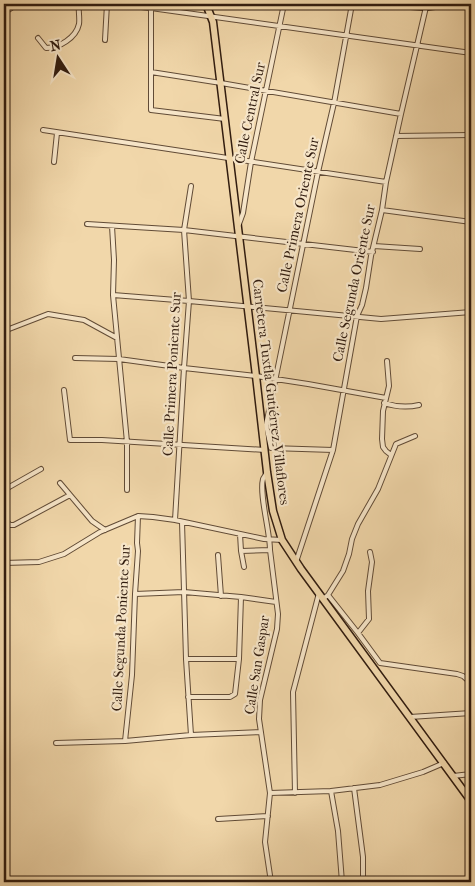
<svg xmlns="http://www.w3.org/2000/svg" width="475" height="886" viewBox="0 0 475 886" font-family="'IM FELL French Canon',serif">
	<rect width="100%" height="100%" fill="#f1d7aa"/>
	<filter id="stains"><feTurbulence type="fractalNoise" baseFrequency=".004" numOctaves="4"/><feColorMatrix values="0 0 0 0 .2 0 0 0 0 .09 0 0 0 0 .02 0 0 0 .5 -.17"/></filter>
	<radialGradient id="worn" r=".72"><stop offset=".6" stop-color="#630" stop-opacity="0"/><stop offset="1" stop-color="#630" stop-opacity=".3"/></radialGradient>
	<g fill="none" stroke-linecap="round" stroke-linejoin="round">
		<g stroke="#614b36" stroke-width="6">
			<path id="street" d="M 112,4 L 151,8 L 471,53
				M 151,4 L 151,110 L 225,119
				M 4,13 L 17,4
				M 38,38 L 46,48 C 59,48 76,38 79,24 C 80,18 78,10 79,4
				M 105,40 L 107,4
				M 151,72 L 221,83 L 401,114
				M 43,130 L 386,182
				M 396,136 L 471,135
				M 54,162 L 57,133
				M 382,210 L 471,222
				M 87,224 L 184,230 L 373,252
				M 239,224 L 243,213 L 251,162 L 284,4
				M 112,226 L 114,260 L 113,295 L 127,442 L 127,490
				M 374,246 L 420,249
				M 113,295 L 189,301 L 381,319 L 471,312
				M 4,331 L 48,314 L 84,320 L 117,338
				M 75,358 L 119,359 L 184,368 L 256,376 L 308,384 L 386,398
				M 387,361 L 389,386 L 383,411 L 382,439 L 383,447 L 386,451 L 391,455
				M 64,390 L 70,440 L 102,440 L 265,450
				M 384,403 C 396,407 406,408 419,405
				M 266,425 L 271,448 L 333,450
				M 262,427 L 266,425 L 318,172 L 334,103 L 352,4
				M 267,472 C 266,475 264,477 263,479 C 259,495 270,531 270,550 L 278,614 L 277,629 L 260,700 L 259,719 L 270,793 L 265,842 L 271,882
				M 60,483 L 92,521 L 105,530
				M 4,490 L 41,469
				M 4,519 L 10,525 L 14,525 L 70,495
				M 175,520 L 184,368 L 189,301 L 184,230 L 191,186
				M 182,522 L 186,659 L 191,735
				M 240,534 L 241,551 L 244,567
				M 241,551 L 270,550
				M 218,555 L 221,596
				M 296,562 L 333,450 L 357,316 L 362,305 L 366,288 L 371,256 L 382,210 L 386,182 L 401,114 L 426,7
				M 4,563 L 39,562 L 64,554 L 100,532 L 138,516 L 153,517 L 175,520 L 264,539 L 282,540
				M 135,594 L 184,592 L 241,597 L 276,602
				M 328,595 L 358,633 L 380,663 L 457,674 L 463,676 L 471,683
				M 323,599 L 328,595 L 343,571 L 349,554 L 352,539 L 358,524 L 378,489 L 396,444 L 415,436
				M 358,633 L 369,619 L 368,591 L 372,562 L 370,552
				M 186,659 L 239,659
				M 188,697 L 230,697 L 235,694 L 239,659 L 241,597
				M 410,717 L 471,713
				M 125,741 L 132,675 L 135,594 L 138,551 L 137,543 L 138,516
				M 56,743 L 125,741 L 191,735 L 261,732
				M 453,776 L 471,774
				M 354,788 L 363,857 L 363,882
				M 331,791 L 338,831 L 342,882
				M 270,793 L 331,791 L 380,785 L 423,772 L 444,763
				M 295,793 L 293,692 L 319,593
				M 218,819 L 268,816"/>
		</g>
		<g stroke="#311c0f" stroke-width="8">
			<path id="secondary" d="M 379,4 L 426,7 L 453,4"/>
		</g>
		<g stroke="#311c0f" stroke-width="9">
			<path id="primary" d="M 206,4 L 213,22 L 256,376 L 267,472 L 273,511 L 282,540 L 301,569 L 471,801"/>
		</g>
		<use href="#street" stroke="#f6e5c8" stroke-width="4"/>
		<use href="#secondary" stroke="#f6e5c8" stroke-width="5.5"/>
		<use href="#primary" stroke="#f1d7aa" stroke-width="6"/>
	</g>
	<g text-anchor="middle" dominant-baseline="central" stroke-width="4.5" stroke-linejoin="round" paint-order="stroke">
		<g font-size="14" fill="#311c0f" stroke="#f6e5c8">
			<text transform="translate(250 113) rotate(-78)">Calle Central Sur</text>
			<text transform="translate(298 215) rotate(-78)">Calle Primera Oriente Sur</text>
			<text transform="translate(354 283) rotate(-78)">Calle Segunda Oriente Sur</text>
			<text transform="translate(172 374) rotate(-87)">Calle Primera Poniente Sur</text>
			<text transform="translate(271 392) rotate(83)">Carretera Tuxtla Gutiérrez-Villaflores</text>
			<text transform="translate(121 628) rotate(-87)">Calle Segunda Poniente Sur</text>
			<text transform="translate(257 665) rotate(-81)">Calle San Gaspar</text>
		</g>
	</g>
	<rect width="475" height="886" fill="none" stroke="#f1d7aa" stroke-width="20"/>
	<rect x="5" y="5" width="465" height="876" fill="none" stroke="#311c0f" stroke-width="2.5"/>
	<rect x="10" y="10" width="455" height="866" fill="none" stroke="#311c0f"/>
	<g transform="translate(58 58) rotate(348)" stroke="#f6e5c8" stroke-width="4" paint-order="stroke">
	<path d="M0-4L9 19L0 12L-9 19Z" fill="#311c0f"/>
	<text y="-8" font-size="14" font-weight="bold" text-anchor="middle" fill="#311c0f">N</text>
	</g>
	<rect width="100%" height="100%" filter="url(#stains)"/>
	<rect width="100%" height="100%" fill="url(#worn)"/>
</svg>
